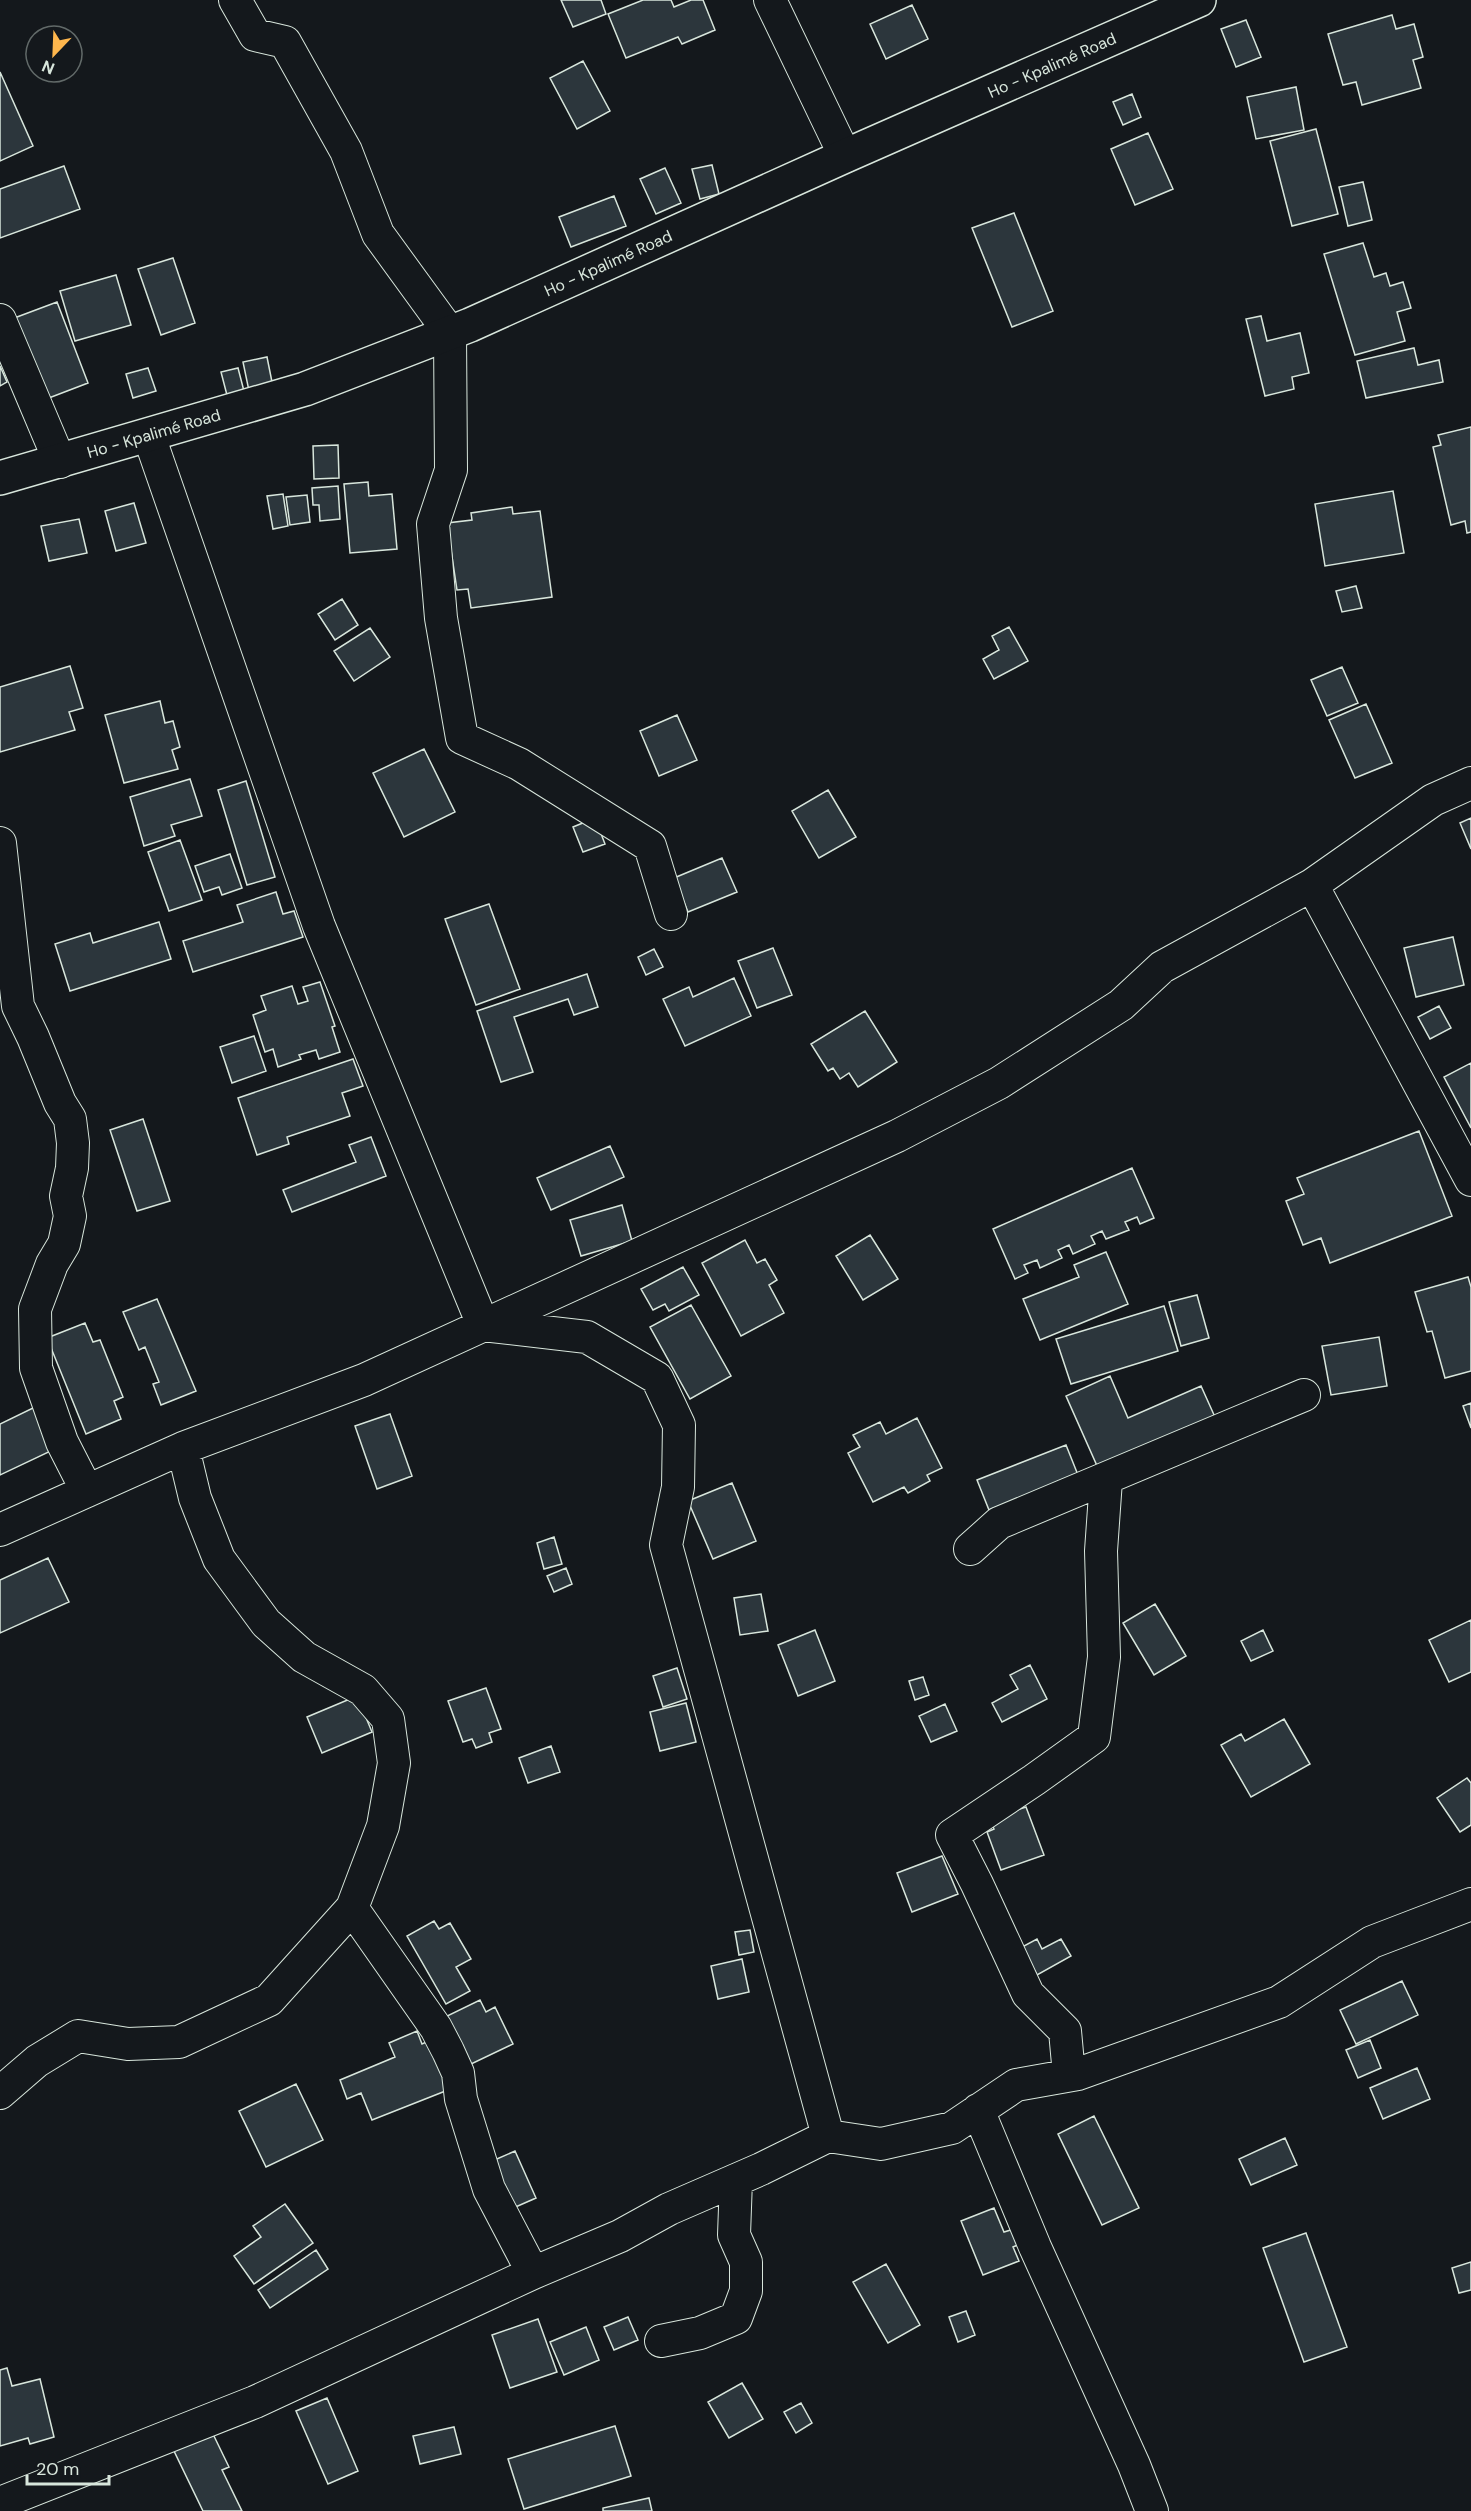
<svg xmlns="http://www.w3.org/2000/svg" width="1471" height="2511" viewBox="0 0 1471 2511" font-family="'DM Sans',sans-serif">
	<rect width="100%" height="100%" fill="#14181c"/>
	<path fill="#2c363c" stroke="#d8e6dc" stroke-width="1.5" d="M 561,0 L 601,0 L 606,14 L 573,27 Z
		M 643,0 L 671,0 L 674,7 L 691,0 L 703,0 L 715,30 L 682,44 L 678,37 L 626,58 L 608,14 Z
		M 912,5 L 928,39 L 886,59 L 870,24 Z
		M 1392,15 L 1396,29 L 1414,24 L 1423,57 L 1413,60 L 1421,88 L 1362,105 L 1356,82 L 1343,85 L 1328,34 Z
		M 1246,20 L 1261,57 L 1236,67 L 1221,29 Z
		M 583,61 L 610,111 L 577,129 L 550,78 Z
		M 0,72 L 33,146 L 0,161 Z
		M 1296,87 L 1304,130 L 1256,139 L 1247,97 Z
		M 1132,94 L 1141,117 L 1123,125 L 1113,102 Z
		M 1316,129 L 1338,214 L 1292,226 L 1270,141 Z
		M 1148,133 L 1173,189 L 1135,205 L 1111,149 Z
		M 712,165 L 719,194 L 700,199 L 692,169 Z
		M 64,166 L 80,209 L 0,238 L 0,189 Z
		M 665,168 L 681,203 L 656,214 L 640,179 Z
		M 1363,182 L 1372,220 L 1348,226 L 1339,187 Z
		M 614,196 L 626,226 L 571,247 L 559,217 Z
		M 1014,213 L 1053,311 L 1012,327 L 972,228 Z
		M 1363,243 L 1374,277 L 1386,273 L 1390,286 L 1403,282 L 1411,308 L 1397,312 L 1405,341 L 1355,355 L 1324,254 Z
		M 173,258 L 195,323 L 161,335 L 138,269 Z
		M 116,275 L 131,325 L 75,341 L 60,291 Z
		M 57,302 L 88,383 L 41,401 L 9,320 Z
		M 1261,316 L 1267,341 L 1300,333 L 1309,373 L 1292,377 L 1294,389 L 1265,396 L 1246,319 Z
		M 1414,348 L 1418,365 L 1439,360 L 1443,382 L 1366,398 L 1357,361 Z
		M 267,357 L 273,387 L 249,391 L 243,362 Z
		M 0,366 L 7,382 L 0,386 Z
		M 148,368 L 156,391 L 133,398 L 126,374 Z
		M 238,368 L 245,395 L 228,399 L 221,372 Z
		M 1471,427 L 1471,532 L 1467,533 L 1465,521 L 1451,525 L 1433,447 L 1441,445 L 1438,435 Z
		M 338,445 L 339,478 L 314,479 L 313,446 Z
		M 368,482 L 369,496 L 392,494 L 397,549 L 350,553 L 344,484 Z
		M 338,486 L 340,519 L 320,521 L 319,505 L 313,505 L 312,488 Z
		M 1393,491 L 1404,553 L 1325,566 L 1315,504 Z
		M 283,494 L 288,526 L 273,529 L 267,496 Z
		M 307,495 L 310,522 L 290,525 L 286,497 Z
		M 134,503 L 146,543 L 116,551 L 105,511 Z
		M 512,507 L 513,514 L 540,511 L 552,597 L 471,608 L 468,589 L 457,590 L 447,523 L 472,520 L 471,513 Z
		M 79,519 L 87,553 L 49,561 L 41,526 Z
		M 1356,586 L 1362,608 L 1342,612 L 1336,591 Z
		M 342,599 L 358,625 L 335,640 L 318,614 Z
		M 1009,627 L 1028,661 L 994,679 L 983,659 L 999,650 L 992,636 Z
		M 370,628 L 390,657 L 354,681 L 334,651 Z
		M 70,666 L 83,708 L 69,712 L 75,730 L 0,752 L 0,687 Z
		M 1342,667 L 1358,703 L 1327,716 L 1311,680 Z
		M 160,701 L 165,723 L 173,721 L 180,747 L 172,750 L 178,769 L 124,783 L 105,715 Z
		M 1366,704 L 1392,763 L 1355,778 L 1329,720 Z
		M 677,715 L 697,760 L 659,776 L 640,731 Z
		M 424,749 L 455,812 L 404,837 L 373,773 Z
		M 190,779 L 202,816 L 171,825 L 175,836 L 144,846 L 130,797 Z
		M 246,781 L 275,877 L 247,885 L 218,790 Z
		M 828,790 L 856,837 L 819,858 L 792,811 Z
		M 595,818 L 605,844 L 583,852 L 573,827 Z
		M 1471,818 L 1471,849 L 1460,823 Z
		M 180,840 L 202,900 L 169,911 L 148,852 Z
		M 230,854 L 242,888 L 222,895 L 219,887 L 204,892 L 195,866 Z
		M 722,858 L 737,892 L 688,912 L 674,878 Z
		M 276,892 L 283,914 L 294,911 L 303,937 L 193,972 L 183,941 L 243,922 L 237,905 Z
		M 489,904 L 520,989 L 476,1005 L 445,919 Z
		M 159,922 L 171,959 L 70,991 L 55,944 L 90,933 L 93,943 Z
		M 1453,937 L 1464,985 L 1416,997 L 1404,948 Z
		M 773,948 L 792,995 L 757,1008 L 738,961 Z
		M 654,949 L 663,967 L 646,975 L 638,957 Z
		M 587,974 L 598,1007 L 574,1015 L 568,999 L 514,1017 L 533,1072 L 501,1082 L 477,1011 Z
		M 734,978 L 751,1016 L 685,1046 L 663,999 L 689,987 L 693,997 Z
		M 320,982 L 335,1026 L 332,1027 L 340,1052 L 319,1059 L 316,1050 L 299,1055 L 301,1059 L 278,1067 L 273,1049 L 265,1052 L 253,1015 L 266,1010 L 261,996 L 292,986 L 298,1004 L 308,1001 L 303,987 Z
		M 1439,1006 L 1451,1028 L 1430,1039 L 1418,1017 Z
		M 865,1011 L 897,1062 L 858,1087 L 849,1073 L 840,1079 L 833,1068 L 828,1071 L 811,1044 Z
		M 254,1036 L 266,1071 L 232,1083 L 220,1047 Z
		M 353,1059 L 363,1086 L 342,1093 L 350,1116 L 287,1137 L 289,1144 L 257,1155 L 238,1098 Z
		M 1471,1063 L 1471,1128 L 1444,1077 Z
		M 143,1119 L 170,1201 L 137,1211 L 110,1130 Z
		M 1419,1131 L 1452,1216 L 1330,1263 L 1321,1238 L 1303,1245 L 1286,1201 L 1304,1194 L 1297,1178 Z
		M 371,1137 L 386,1176 L 292,1212 L 283,1190 L 356,1162 L 349,1145 Z
		M 610,1146 L 624,1177 L 551,1210 L 537,1178 Z
		M 1132,1168 L 1154,1218 L 1140,1224 L 1137,1217 L 1125,1222 L 1129,1230 L 1106,1239 L 1102,1231 L 1091,1236 L 1095,1244 L 1073,1254 L 1069,1245 L 1058,1250 L 1062,1258 L 1040,1268 L 1037,1260 L 1024,1265 L 1028,1273 L 1015,1279 L 993,1229 Z
		M 622,1205 L 632,1241 L 581,1256 L 570,1220 Z
		M 870,1235 L 898,1279 L 863,1300 L 836,1256 Z
		M 745,1240 L 757,1263 L 765,1259 L 777,1280 L 769,1285 L 784,1313 L 741,1336 L 702,1263 Z
		M 1106,1252 L 1128,1304 L 1040,1340 L 1023,1299 L 1079,1277 L 1074,1265 Z
		M 683,1267 L 699,1295 L 669,1311 L 665,1304 L 653,1310 L 641,1289 Z
		M 1468,1277 L 1471,1287 L 1471,1371 L 1445,1378 L 1432,1331 L 1427,1332 L 1415,1292 Z
		M 1197,1295 L 1209,1338 L 1181,1346 L 1169,1302 Z
		M 157,1299 L 196,1391 L 161,1405 L 153,1384 L 159,1382 L 145,1347 L 139,1350 L 123,1312 Z
		M 691,1305 L 731,1376 L 690,1399 L 650,1327 Z
		M 1164,1306 L 1178,1351 L 1071,1384 L 1056,1339 Z
		M 85,1323 L 93,1342 L 100,1340 L 123,1397 L 114,1401 L 121,1419 L 86,1434 L 47,1338 Z
		M 1379,1337 L 1387,1386 L 1331,1395 L 1322,1346 Z
		M 1110,1376 L 1128,1418 L 1201,1386 L 1215,1417 L 1098,1468 L 1066,1396 Z
		M 1471,1403 L 1471,1428 L 1463,1406 Z
		M 35,1407 L 55,1449 L 0,1475 L 0,1424 Z
		M 390,1414 L 412,1476 L 377,1489 L 355,1426 Z
		M 917,1418 L 942,1468 L 927,1475 L 930,1481 L 908,1493 L 904,1487 L 873,1502 L 848,1453 L 860,1447 L 853,1435 L 880,1422 L 886,1434 Z
		M 1066,1445 L 1078,1475 L 989,1510 L 977,1480 Z
		M 732,1483 L 756,1541 L 713,1559 L 688,1501 Z
		M 554,1537 L 562,1564 L 544,1569 L 537,1543 Z
		M 48,1558 L 69,1602 L 0,1633 L 0,1580 Z
		M 566,1568 L 572,1584 L 554,1592 L 547,1576 Z
		M 761,1594 L 768,1631 L 740,1635 L 734,1598 Z
		M 1155,1604 L 1186,1656 L 1154,1675 L 1123,1623 Z
		M 1471,1620 L 1471,1672 L 1449,1682 L 1429,1640 Z
		M 815,1630 L 835,1681 L 798,1696 L 778,1645 Z
		M 1263,1630 L 1273,1651 L 1251,1661 L 1241,1641 Z
		M 1030,1665 L 1047,1699 L 1002,1722 L 992,1703 L 1018,1689 L 1010,1675 Z
		M 677,1668 L 687,1699 L 663,1707 L 653,1676 Z
		M 923,1677 L 929,1695 L 915,1700 L 909,1681 Z
		M 486,1688 L 501,1729 L 489,1733 L 492,1742 L 476,1748 L 472,1739 L 463,1742 L 448,1701 Z
		M 357,1696 L 372,1732 L 322,1753 L 307,1717 Z
		M 686,1703 L 696,1742 L 660,1751 L 650,1712 Z
		M 945,1704 L 957,1731 L 931,1742 L 919,1716 Z
		M 1284,1719 L 1310,1764 L 1251,1797 L 1221,1745 L 1241,1734 L 1245,1741 Z
		M 551,1746 L 560,1772 L 528,1783 L 519,1758 Z
		M 1467,1778 L 1471,1783 L 1471,1825 L 1460,1832 L 1437,1798 Z
		M 1026,1807 L 1044,1855 L 1001,1870 L 987,1832 L 994,1829 L 990,1819 Z
		M 942,1856 L 958,1894 L 912,1912 L 897,1873 Z
		M 434,1921 L 439,1929 L 450,1923 L 471,1959 L 456,1967 L 470,1991 L 446,2004 L 407,1936 Z
		M 750,1930 L 754,1952 L 739,1955 L 735,1932 Z
		M 1037,1939 L 1042,1949 L 1061,1939 L 1071,1956 L 1037,1975 L 1022,1947 Z
		M 742,1959 L 749,1992 L 718,1999 L 711,1966 Z
		M 1402,1981 L 1418,2015 L 1356,2044 L 1340,2010 Z
		M 480,2000 L 486,2012 L 495,2007 L 513,2044 L 469,2065 L 445,2017 Z
		M 417,2031 L 422,2044 L 433,2039 L 453,2088 L 372,2120 L 361,2093 L 347,2099 L 340,2080 L 395,2057 L 389,2043 Z
		M 1370,2040 L 1381,2068 L 1358,2078 L 1346,2050 Z
		M 1417,2068 L 1430,2099 L 1383,2119 L 1370,2088 Z
		M 296,2084 L 323,2140 L 266,2167 L 239,2111 Z
		M 1094,2116 L 1139,2208 L 1102,2225 L 1058,2134 Z
		M 1285,2138 L 1297,2165 L 1251,2185 L 1239,2159 Z
		M 515,2151 L 536,2198 L 511,2209 L 490,2162 Z
		M 285,2204 L 313,2243 L 254,2284 L 234,2256 L 261,2237 L 253,2226 Z
		M 994,2208 L 1004,2232 L 1014,2229 L 1020,2244 L 1013,2247 L 1019,2261 L 983,2275 L 961,2221 Z
		M 1306,2233 L 1347,2347 L 1304,2362 L 1263,2248 Z
		M 316,2250 L 328,2269 L 270,2308 L 258,2290 Z
		M 1471,2262 L 1471,2290 L 1459,2293 L 1452,2268 Z
		M 886,2264 L 920,2325 L 888,2343 L 853,2282 Z
		M 966,2311 L 975,2335 L 958,2342 L 949,2317 Z
		M 628,2317 L 638,2340 L 614,2350 L 604,2327 Z
		M 538,2319 L 557,2372 L 510,2388 L 492,2335 Z
		M 586,2327 L 599,2360 L 564,2375 L 550,2342 Z
		M 7,2368 L 12,2386 L 40,2379 L 54,2437 L 30,2444 L 28,2438 L 0,2446 L 0,2370 Z
		M 742,2383 L 763,2419 L 729,2438 L 708,2402 Z
		M 327,2398 L 358,2471 L 328,2484 L 296,2411 Z
		M 801,2403 L 812,2423 L 796,2433 L 784,2412 Z
		M 615,2426 L 631,2476 L 524,2509 L 508,2459 Z
		M 454,2427 L 461,2454 L 420,2464 L 413,2436 Z
		M 212,2432 L 229,2467 L 222,2470 L 242,2511 L 203,2511 L 174,2451 Z
		M 649,2498 L 652,2511 L 603,2511 L 603,2508 Z"/>
	<g fill="none" stroke-linecap="round" stroke-linejoin="round">
		<g stroke="#d8e6dc" stroke-width="34">
			<path id="minor" d="M 235,0 L 255,35 L 285,42 L 346,151 L 378,234 L 450,333 L 451,470 L 433,524 L 441,618 L 462,738 L 519,764 L 650,846 L 671,914
				M 770,0 L 845,156
				M 0,320 L 60,462
				M 149,436 L 319,926 L 483,1325 L 587,1337 L 657,1378 L 679,1425 L 678,1487 L 666,1545 L 828,2136
				M 0,843 L 18,1006 L 33,1037 L 60,1103 L 70,1119 L 73,1143 L 72,1168 L 66,1196 L 70,1216 L 64,1244 L 52,1264 L 35,1309 L 36,1368 L 62,1442 L 87,1491
				M 1312,885 L 1471,1180
				M 0,1530 L 183,1448 L 364,1380 L 897,1136 L 999,1083 L 1121,1005 L 1162,967 L 1312,885 L 1433,800 L 1471,783
				M 970,1549 L 999,1523 L 1304,1395
				M 352,1908 L 436,2028 L 448,2051 L 458,2073 L 461,2099 L 489,2189 L 533,2273
				M 1069,2075 L 1065,2031 L 1028,1994 L 977,1884 L 952,1835 L 1034,1780 L 1094,1737 L 1104,1657 L 1101,1551 L 1106,1480
				M 0,2093 L 37,2061 L 78,2036 L 128,2044 L 179,2042 L 269,2000 L 352,1908 L 383,1826 L 394,1763 L 388,1719 L 363,1690 L 304,1657 L 266,1623 L 219,1559 L 195,1498 L 183,1448
				M 978,2110 L 1035,2247 L 1134,2465 L 1152,2511
				M 661,2341 L 700,2333 L 736,2318 L 746,2291 L 746,2262 L 734,2235 L 736,2180
				M 0,2503 L 255,2402 L 533,2273 L 620,2236 L 669,2209 L 761,2169 L 828,2136 L 881,2144 L 952,2128 L 1016,2085 L 1078,2074 L 1279,2002 L 1372,1942 L 1471,1904"/>
		</g>
		<g stroke="#d8e6dc" stroke-width="36">
			<g id="major">
				<path id="s1" d="M 0,478 L 305,389 L 470,325 L 845,156 L 1199,0"/>
			</g>
		</g>
		<use href="#minor" stroke="#14181c" stroke-width="32"/>
		<use href="#major" stroke="#14181c" stroke-width="33"/>
	</g>
	<g text-anchor="middle" dominant-baseline="central" stroke-width="4.5" stroke-linejoin="round" paint-order="stroke">
		<g font-size="16" fill="#d8e6dc" stroke="#14181c">
			<text stroke="none"><textPath href="#s1" startOffset="1132">Ho - Kpalimé Road</textPath></text>
			<text stroke="none"><textPath href="#s1" startOffset="646">Ho - Kpalimé Road</textPath></text>
			<text stroke="none"><textPath href="#s1" startOffset="160">Ho - Kpalimé Road</textPath></text>
		</g>
	</g>
	<g transform="translate(54 54) rotate(203)"><circle r="28" fill="#14181c" stroke="#626a69" stroke-width="1.5"/>
	<path d="M0-4.5L10 22L0 15L-10 22Z" fill="#ffb74d"/>
	<text y="-9" font-size="16" font-weight="bold" text-anchor="middle" fill="#d8e6dc">N</text>
	</g>
	<path d="M27 2475v9h82v-9" fill="none" stroke="#d8e6dc" stroke-width="3"/>
	<text x="36" y="2475" font-size="18" fill="#d8e6dc" stroke="#14181c" stroke-width="4.5" paint-order="stroke">20 m</text>
</svg>
